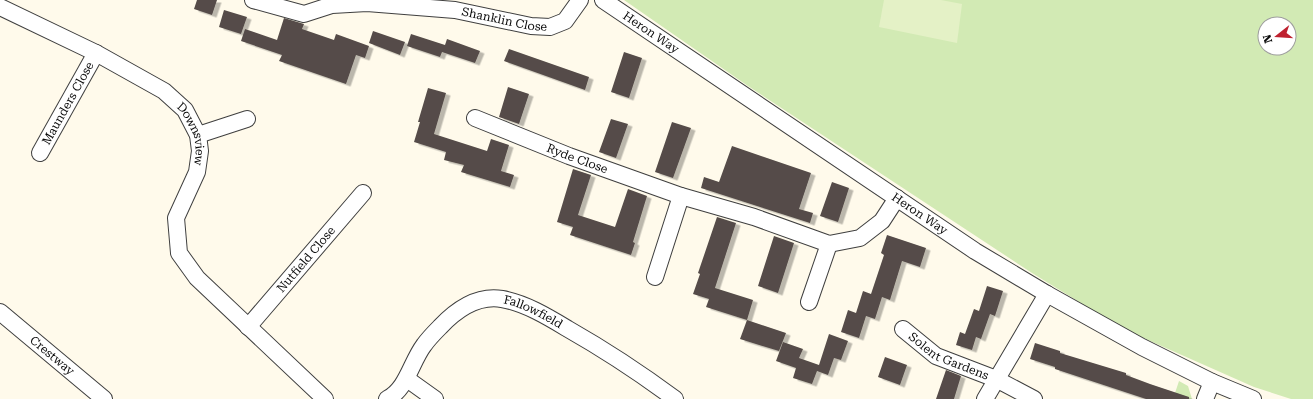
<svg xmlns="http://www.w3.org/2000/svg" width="1313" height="399" viewBox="0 0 1313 399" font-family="'Roboto Serif',serif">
	<defs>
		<filter id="shadow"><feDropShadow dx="4.5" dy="2.5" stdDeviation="0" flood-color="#0004"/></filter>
	</defs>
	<rect width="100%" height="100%" fill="#fffaeb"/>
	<path fill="#d2eab4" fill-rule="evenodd" d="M 624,0 L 1313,0 L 1313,399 L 1291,399 L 1254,387 L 1123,329 L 1032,273 L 748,86 ZM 1265,24 L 1289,24 L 1289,48 L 1265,48 Z
		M 1179,381 L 1188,386 L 1192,399 L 1173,399 Z"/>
	<path fill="#e4f1c6" d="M 884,0 L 941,0 L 962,4 L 957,43 L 879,27 Z"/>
	<path fill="#554c48" filter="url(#shadow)" d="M 197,0 L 217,0 L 212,15 L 194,9 Z
		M 224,10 L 247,17 L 241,34 L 219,27 Z
		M 284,18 L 304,24 L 302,29 L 334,40 L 336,34 L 369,46 L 365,58 L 356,55 L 346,84 L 279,61 L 282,55 L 241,41 L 245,29 L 277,40 Z
		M 373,31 L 405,42 L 400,55 L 369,43 Z
		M 411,34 L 445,45 L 447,39 L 480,51 L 475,63 L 442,52 L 440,57 L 407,46 Z
		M 509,49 L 589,77 L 585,90 L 504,61 Z
		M 624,52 L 642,58 L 629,98 L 611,92 Z
		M 508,87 L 529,94 L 519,124 L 499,117 Z
		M 428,88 L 446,93 L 434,134 L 487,151 L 491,139 L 509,145 L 501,171 L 514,175 L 510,187 L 461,172 L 464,165 L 444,160 L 446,152 L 414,142 L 420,122 L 418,122 Z
		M 611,119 L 628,124 L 616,158 L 599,152 Z
		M 672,122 L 691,128 L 673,178 L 655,172 Z
		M 732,146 L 811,173 L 799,209 L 813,213 L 810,223 L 701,188 L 704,177 L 719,182 Z
		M 573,169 L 591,175 L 578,215 L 615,227 L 628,189 L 647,196 L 633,242 L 635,243 L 631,255 L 570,235 L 573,227 L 557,222 Z
		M 832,182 L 849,188 L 838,222 L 820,216 Z
		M 717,217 L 736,223 L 715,288 L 753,300 L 747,320 L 786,333 L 779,351 L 740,339 L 747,320 L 706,307 L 709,299 L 693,294 L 700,274 L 698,273 Z
		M 887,235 L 926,248 L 920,267 L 902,261 L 890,300 L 882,297 L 875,319 L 866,316 L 859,338 L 841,332 L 848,310 L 856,313 L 863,291 L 871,294 L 884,255 L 881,253 Z
		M 774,236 L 794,243 L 778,293 L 758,286 Z
		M 987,286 L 1003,291 L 995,316 L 990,314 L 981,339 L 976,337 L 972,350 L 956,345 L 960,332 L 965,334 L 974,309 L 979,311 Z
		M 829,334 L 848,341 L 841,360 L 834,358 L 828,375 L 817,371 L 812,384 L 793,378 L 796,368 L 776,361 L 783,342 L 803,349 L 799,358 L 819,365 Z
		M 1035,343 L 1060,351 L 1060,353 L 1126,373 L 1126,375 L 1150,384 L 1189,397 L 1189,399 L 1146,399 L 1055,369 L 1055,367 L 1030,359 Z
		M 885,357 L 907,365 L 900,385 L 878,377 Z
		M 946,370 L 961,376 L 954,399 L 936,399 Z"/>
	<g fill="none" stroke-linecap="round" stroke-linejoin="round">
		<g stroke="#3f3f3f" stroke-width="18">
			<g id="minor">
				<path id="s1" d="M 253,0 L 304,14 L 332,5 L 367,3 L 455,10 L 531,26 L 550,27 L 565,21 L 580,0"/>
				<path id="s2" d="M 603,0 L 975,251 L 1047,294 L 1142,347 L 1212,382 L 1253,399"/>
				<path id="s3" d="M 0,7 L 96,53 L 164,91 L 185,110 L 198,135 L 200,151 L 197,172 L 176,218 L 179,253 L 197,278 L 325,399"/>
				<path id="s4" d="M 475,118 L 569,156 L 681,196 L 754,217 L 829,244 L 860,238 L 882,221 L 897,198"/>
				<path d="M 198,135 L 247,119"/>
				<path id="s5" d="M 40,153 L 96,53"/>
				<path d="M 655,277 L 681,196"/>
				<path d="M 809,302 L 829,244"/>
				<path id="s6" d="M 0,312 L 104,399"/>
				<path id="s7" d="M 248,327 L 363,193"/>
				<path id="s8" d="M 903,329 L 936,356 L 996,379 L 1034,399"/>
				<path d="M 407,379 L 435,399"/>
				<path id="s9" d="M 387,399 C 407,389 411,362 424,345 C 429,338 435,332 440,327 C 456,310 478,295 502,299 C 525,303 548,317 568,329 C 605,350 640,373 675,399"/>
				<path d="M 985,399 L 1047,294"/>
				<path d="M 1205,399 L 1212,382"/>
			</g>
		</g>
		<use href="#minor" stroke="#fff" stroke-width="16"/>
	</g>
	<g text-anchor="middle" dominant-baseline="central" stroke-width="4" stroke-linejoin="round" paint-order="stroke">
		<g font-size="12" fill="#0c0c0c" stroke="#fff">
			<text stroke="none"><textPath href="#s1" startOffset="256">Shanklin Close</textPath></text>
			<text stroke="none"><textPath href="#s2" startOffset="58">Heron Way</textPath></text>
			<text stroke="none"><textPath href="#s5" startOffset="57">Maunders Close</textPath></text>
			<text stroke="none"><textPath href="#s3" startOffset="238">Downsview</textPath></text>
			<text stroke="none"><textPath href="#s4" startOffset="110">Ryde Close</textPath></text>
			<text stroke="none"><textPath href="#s2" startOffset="382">Heron Way</textPath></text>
			<text stroke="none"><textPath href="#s7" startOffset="89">Nutfield Close</textPath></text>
			<text stroke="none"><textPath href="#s9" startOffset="195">Fallowfield</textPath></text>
			<text stroke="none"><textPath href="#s8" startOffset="54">Solent Gardens</textPath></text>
			<text stroke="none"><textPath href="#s6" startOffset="68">Crestway</textPath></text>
		</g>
	</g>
	<g transform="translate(1277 36) rotate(253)"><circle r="19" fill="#ffffff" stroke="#9e9e9e"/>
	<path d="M0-3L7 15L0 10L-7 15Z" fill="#bf212f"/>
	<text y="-6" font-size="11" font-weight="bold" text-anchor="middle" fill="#0c0c0c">N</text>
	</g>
</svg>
